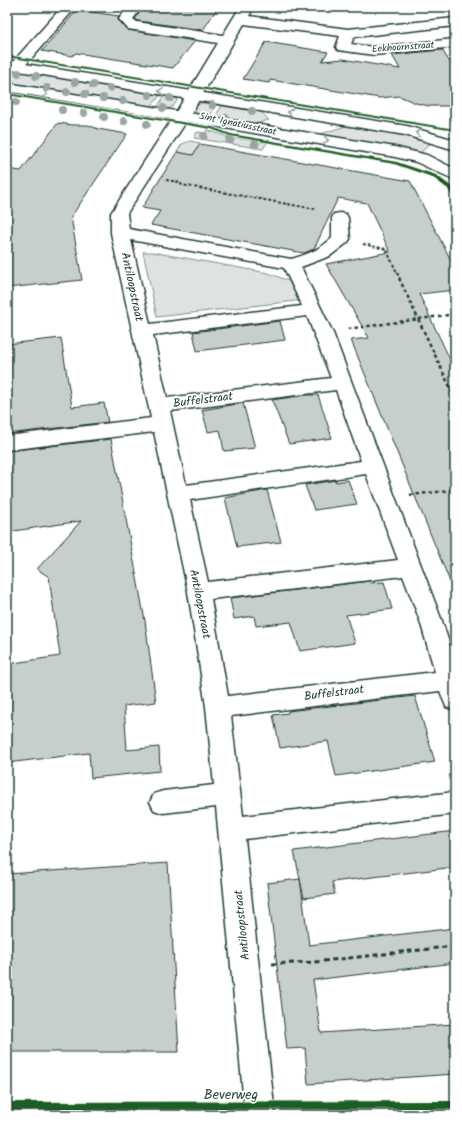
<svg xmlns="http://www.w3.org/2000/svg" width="462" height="1122" viewBox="0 0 462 1122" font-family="Kalam,sans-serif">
	<rect width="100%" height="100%" fill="#fff"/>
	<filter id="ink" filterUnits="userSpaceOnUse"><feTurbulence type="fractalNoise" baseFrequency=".025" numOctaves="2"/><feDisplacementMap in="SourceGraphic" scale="8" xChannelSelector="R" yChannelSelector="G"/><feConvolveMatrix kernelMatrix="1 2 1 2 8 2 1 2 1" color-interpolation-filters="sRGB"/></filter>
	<g filter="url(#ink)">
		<path fill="#dee3e2" stroke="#7e908b" d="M 14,70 L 161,94 L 150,108 L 7,84 L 7,79 Z
			M 165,95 L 176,98 L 177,101 C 172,110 165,110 156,109 Z
			M 203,102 L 217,103 L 209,118 L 196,113 L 195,110 L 198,105 Z
			M 223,104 L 259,110 L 269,120 L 252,125 L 214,118 Z
			M 346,126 L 357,126 L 433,141 L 419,154 L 317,135 Z
			M 207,130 L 229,137 L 267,143 L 263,149 L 194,138 L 197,132 L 205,133 Z
			M 190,141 L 200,143 L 193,155 L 177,152 L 182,144 Z
			M 143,252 L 152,252 L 268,273 L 297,284 L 304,300 L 157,317 Z"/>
		<path fill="#c7cfcc" stroke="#1f3d34" d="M 143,7 L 218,7 L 203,30 L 138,21 L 135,19 Z
			M 77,10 L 119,16 L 118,20 L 128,30 L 195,41 L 173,68 L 76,53 L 72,56 L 42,51 Z
			M 266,42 L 328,52 L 322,61 L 343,59 L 400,69 L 392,55 L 442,50 L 455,70 L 455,106 L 429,106 L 416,103 L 399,96 L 380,98 L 270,80 L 269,83 L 243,79 Z
			M 58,123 L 73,125 L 88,125 L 98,129 L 127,134 L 71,217 L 82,280 L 7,288 L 7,169 L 21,171 Z
			M 200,144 L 410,181 L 455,268 L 455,290 L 419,294 L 455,370 L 455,594 L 351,340 L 369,338 L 326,264 L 390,252 L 367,203 L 338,198 L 314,249 L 304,253 L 151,225 L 160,211 L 142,208 L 177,152 L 193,155 Z
			M 280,321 L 285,340 L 197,351 L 193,332 Z
			M 61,338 L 72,407 L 104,403 L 108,422 L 7,434 L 7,344 Z
			M 306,395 L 318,395 L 332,438 L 289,444 L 272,400 Z
			M 243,403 L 255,448 L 224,451 L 220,430 L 208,432 L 202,410 Z
			M 111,439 L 145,621 L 156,702 L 124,706 L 127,750 L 159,747 L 160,771 L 91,778 L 89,753 L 7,763 L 7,664 L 60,656 L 49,577 L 37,569 L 81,521 L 7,532 L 7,451 Z
			M 336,480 L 336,482 L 348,480 L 357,504 L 314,510 L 305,485 Z
			M 267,490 L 281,542 L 237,547 L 225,498 Z
			M 370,581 L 371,583 L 384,582 L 392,609 L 346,615 L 355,643 L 300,651 L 291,622 L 256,626 L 254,616 L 234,619 L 230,598 Z
			M 415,696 L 435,762 L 336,776 L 328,741 L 280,748 L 273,715 L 288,713 L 288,711 Z
			M 455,831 L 455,867 L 332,882 L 335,894 L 304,898 L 294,851 Z
			M 168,863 L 179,1052 L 7,1052 L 7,874 Z
			M 300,879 L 309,945 L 455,928 L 455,963 L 313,980 L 321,1033 L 455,1024 L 455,1074 L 308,1084 L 305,1048 L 287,1049 L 267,883 Z"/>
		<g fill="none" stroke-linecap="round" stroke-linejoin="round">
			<g stroke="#1f3d34" stroke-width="3">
				<path id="minor" d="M 62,7 L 76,7 L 21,70 L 11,70 L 9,67 L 11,64 Z
					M 128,7 L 142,7 L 133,19 L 137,22 L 223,35 L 240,7 L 254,7 L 249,16 L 348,29 L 455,18 L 455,26 L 354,37 L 351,44 L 374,47 L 455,39 L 455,47 L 374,55 L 338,50 L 336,47 L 340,36 L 244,24 L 186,122 L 127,213 L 129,229 L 291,259 C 306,255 321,249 332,238 L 332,218 L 334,214 L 340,213 L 346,214 L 348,218 L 350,239 L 347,243 L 330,256 L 301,267 L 333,333 L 442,621 L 455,661 L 455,710 L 446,707 L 440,691 L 231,716 L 243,816 L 455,792 L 455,814 L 245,839 L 275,1115 L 245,1115 L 216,807 L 163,813 L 154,810 L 150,802 L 154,794 L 163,791 L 214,785 L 206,707 L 188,592 L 154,432 L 7,450 L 7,436 L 151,418 L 111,233 L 111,213 L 170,122 L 218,43 L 128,29 L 119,19 ZM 131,240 L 284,268 L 302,306 L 150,324 ZM 307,316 L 331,378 L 167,398 L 153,335 ZM 336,390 L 361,461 L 186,485 L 170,411 ZM 366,474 L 398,560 L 208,582 L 190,500 ZM 403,576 L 420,621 L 435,672 L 228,696 L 211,599 Z"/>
			</g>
			<g stroke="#1f3d34" stroke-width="3">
				<path id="major" d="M 7,61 L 407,126 L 455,140 L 455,150 L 405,135 L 7,69 Z
					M 7,83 L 395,147 L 427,155 L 455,169 L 455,180 L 416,162 L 395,157 L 7,91 Z"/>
			</g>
			<path stroke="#1f3d34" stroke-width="2" stroke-dasharray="3 2" stroke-linecap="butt" d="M 166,180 L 179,182 L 182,185 L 315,209
				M 363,244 L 386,249 L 400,279"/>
			<path stroke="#1f3d34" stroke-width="2.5" stroke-dasharray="3.5 3" stroke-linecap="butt" d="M 399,278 L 455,398
				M 348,329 L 455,314
				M 410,495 L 455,490"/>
			<path stroke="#1f3d34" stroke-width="3" stroke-dasharray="5 3.5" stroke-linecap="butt" d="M 272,964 L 314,962 L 455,946"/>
			<use href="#minor" fill="#fff" fill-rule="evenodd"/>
			<use href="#major" fill="#fff" fill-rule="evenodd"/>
			<g stroke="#fff" stroke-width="2">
				<path id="cycleway" d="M 7,55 L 455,129 L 455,131 L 7,57 Z
					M 7,93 L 212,127 L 231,134 L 397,162 L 436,175 L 452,187 L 455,193 L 455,198 L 453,198 L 448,189 L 432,177 L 394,164 L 230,136 L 211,129 L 7,95 Z
					M 455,1101 L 455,1109 L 7,1110 L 7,1102 Z"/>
			</g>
			<use href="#cycleway" fill="#1b5e20" fill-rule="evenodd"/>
		</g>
		<g fill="#99a6a3">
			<circle cx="18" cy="73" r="4"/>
			<circle cx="36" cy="76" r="4"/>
			<circle cx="75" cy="82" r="4"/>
			<circle cx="93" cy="85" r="4"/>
			<circle cx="47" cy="88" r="4"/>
			<circle cx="110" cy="88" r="4"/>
			<circle cx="67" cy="92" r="4"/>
			<circle cx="85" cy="94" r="4"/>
			<circle cx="149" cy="95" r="4"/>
			<circle cx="103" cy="98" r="4"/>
			<circle cx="170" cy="98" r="4"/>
			<circle cx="123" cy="101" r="4"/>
			<circle cx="16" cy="102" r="4"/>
			<circle cx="212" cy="105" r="4"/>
			<circle cx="163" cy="108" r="4"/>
			<circle cx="62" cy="110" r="4"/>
			<circle cx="252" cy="111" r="4"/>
			<circle cx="84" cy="113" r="4"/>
			<circle cx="104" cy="117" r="4"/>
			<circle cx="226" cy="118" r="4"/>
			<circle cx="124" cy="121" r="4"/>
			<circle cx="147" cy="124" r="4"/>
			<circle cx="204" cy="136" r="4"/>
			<circle cx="230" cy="140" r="4.5"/>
			<circle cx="255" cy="144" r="4.5"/>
		</g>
		<defs><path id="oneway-chevron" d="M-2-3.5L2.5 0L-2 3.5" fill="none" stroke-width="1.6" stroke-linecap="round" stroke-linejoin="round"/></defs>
		<g stroke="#8f9e9a">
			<use href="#oneway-chevron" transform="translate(161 91) rotate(-171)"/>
			<use href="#oneway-chevron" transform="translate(45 94) rotate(9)"/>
			<use href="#oneway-chevron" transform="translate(290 112) rotate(-171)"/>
			<use href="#oneway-chevron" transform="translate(418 133) rotate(-166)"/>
			<use href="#oneway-chevron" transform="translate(326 140) rotate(10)"/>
		</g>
	</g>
	<g text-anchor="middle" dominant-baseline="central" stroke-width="3.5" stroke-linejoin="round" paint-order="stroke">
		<g font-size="10" fill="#1f3d34" stroke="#fff">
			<text transform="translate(403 47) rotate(-4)">Eekhoornstraat</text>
			<text transform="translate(238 124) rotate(12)">Sint Ignatiusstraat</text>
		</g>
		<g font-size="12" fill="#1f3d34" stroke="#fff">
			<text transform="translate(132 287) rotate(78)">Antiloopstraat</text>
			<text transform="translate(203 400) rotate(-7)">Buffelstraat</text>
			<text transform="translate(200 604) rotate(79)">Antiloopstraat</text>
			<text transform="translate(334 693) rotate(-7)">Buffelstraat</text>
			<text transform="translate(242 925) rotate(-96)">Antiloopstraat</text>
		</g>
		<g font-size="14" fill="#1f3d34" stroke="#fff">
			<text x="231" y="1095">Beverweg</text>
		</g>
	</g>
	<rect width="462" height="1122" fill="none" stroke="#fff" stroke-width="24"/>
	<rect x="12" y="12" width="438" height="1098" fill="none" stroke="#1f3d34" stroke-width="1.5" filter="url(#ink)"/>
</svg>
